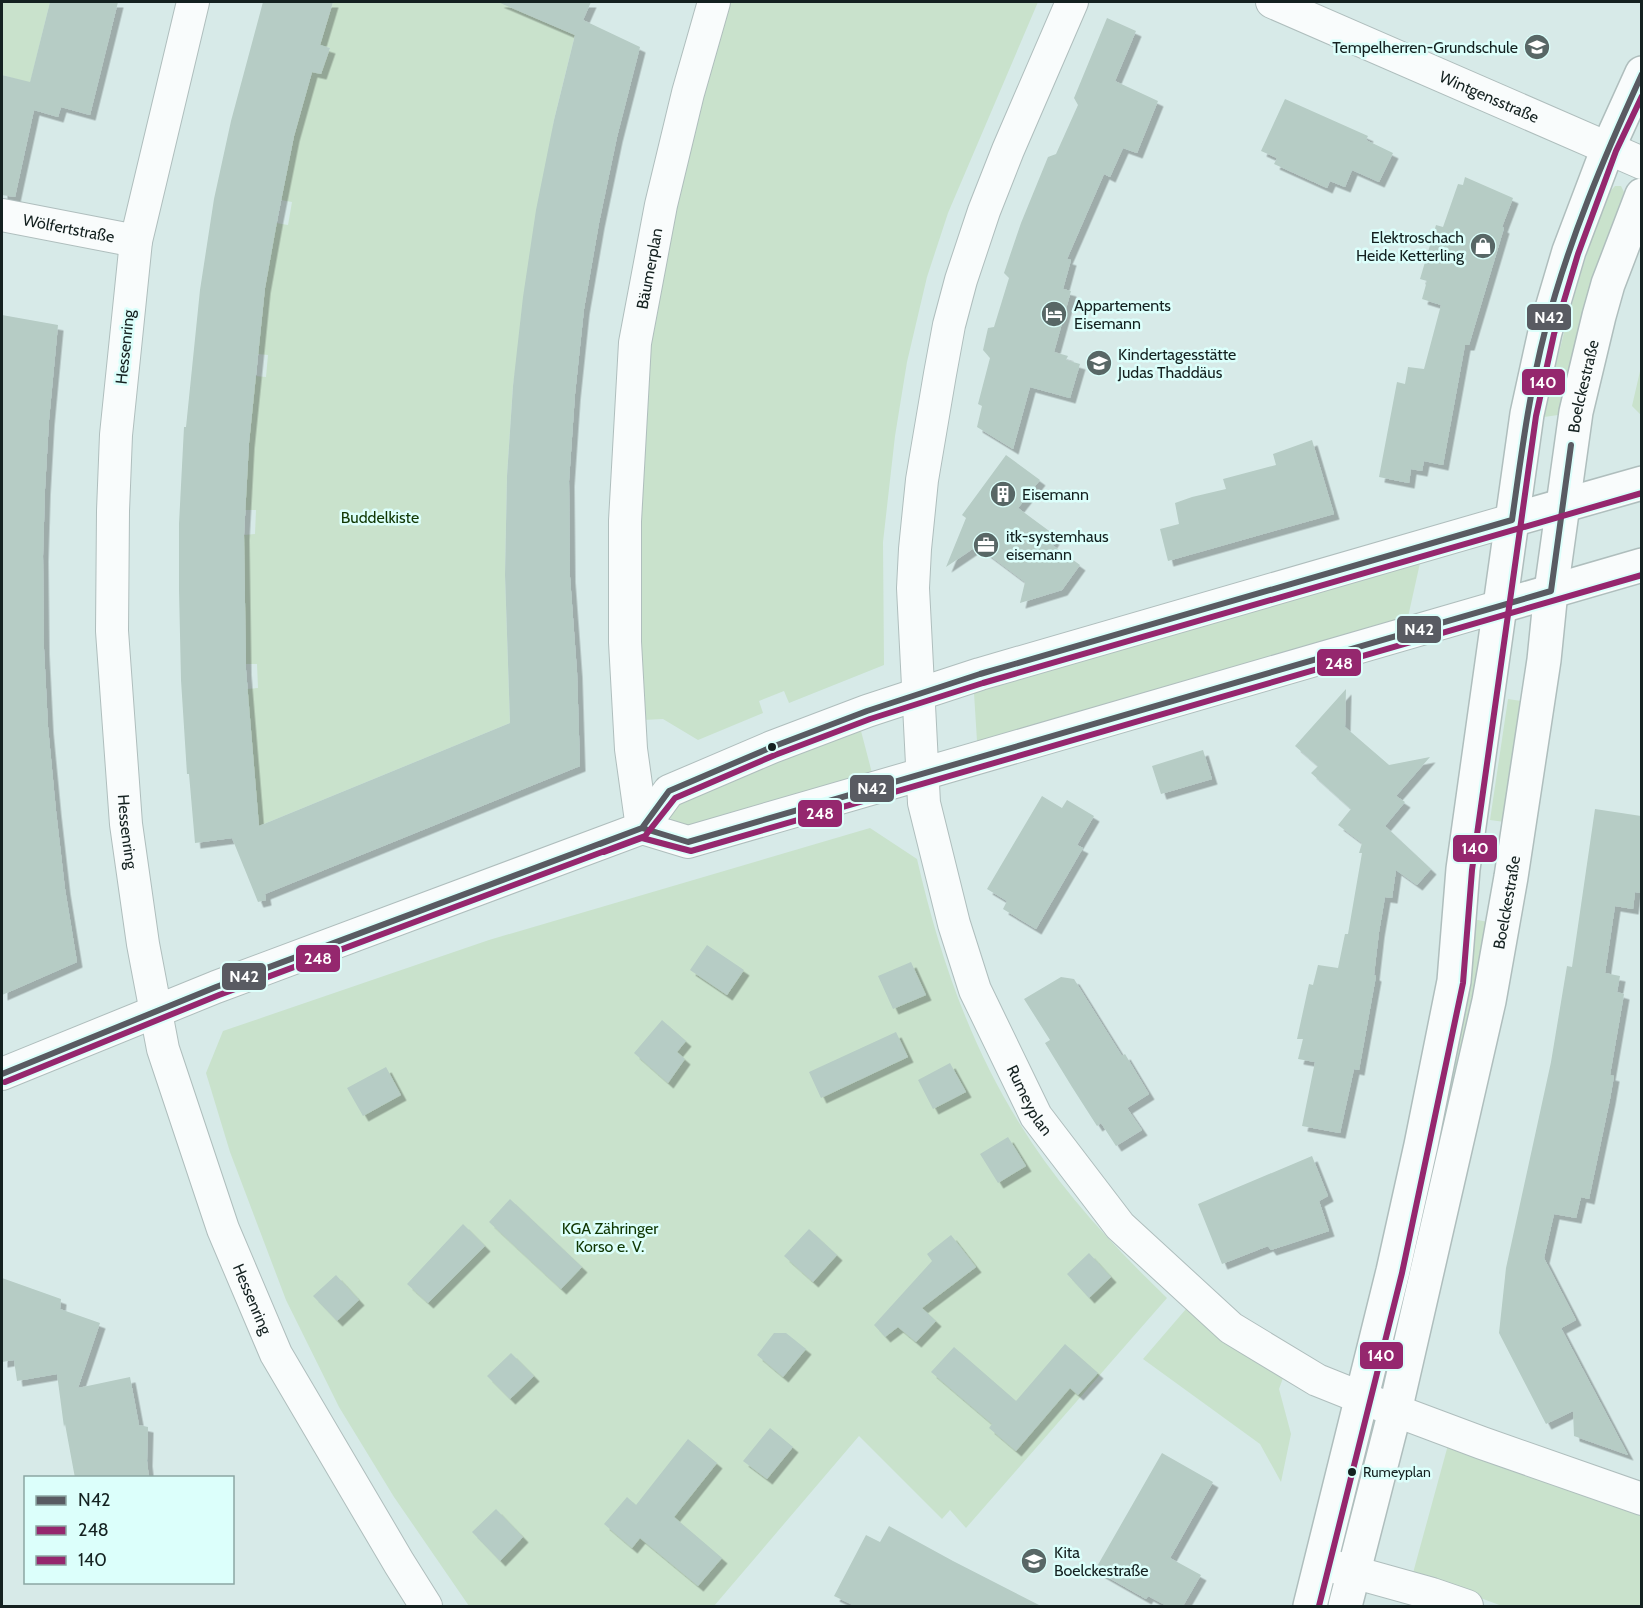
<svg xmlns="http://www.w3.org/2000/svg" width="1643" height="1608" viewBox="0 0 1643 1608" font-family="Cabin,sans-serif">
	<defs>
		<filter id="shadow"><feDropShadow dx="5.5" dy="5.5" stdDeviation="0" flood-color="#0004"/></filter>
	</defs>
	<rect width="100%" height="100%" fill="#d7eae8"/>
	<path fill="#c9e2cc" d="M 2,2 L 50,2 L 30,83 L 2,75 Z
		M 333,2 L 523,2 L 519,11 L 575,35 L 554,120 L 513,386 L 507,476 L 505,575 L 510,723 L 259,826 L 247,689 L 258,688 L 257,664 L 246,664 L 244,535 L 255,534 L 256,510 L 245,510 L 249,443 L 255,376 L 266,377 L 268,355 L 258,354 L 265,288 L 276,223 L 288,225 L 292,202 L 281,200 L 294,136 L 312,72 L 321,73 L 330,48 L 320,45 Z
		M 725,2 L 1038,2 L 948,213 L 927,277 L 907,362 L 895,436 L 883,542 L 884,665 L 789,703 L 784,691 L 759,701 L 763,713 L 698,740 L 663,719 L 643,720 L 637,590 L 645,383 L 662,260 Z
		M 1615,186 L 1621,186 L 1624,192 L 1582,315 L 1558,415 L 1544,417 C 1558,353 1574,290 1596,227 C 1601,214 1605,195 1615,186 Z
		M 1641,367 L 1642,415 L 1641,415 L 1632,406 Z
		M 1420,563 L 1408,617 L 977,741 L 974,693 Z
		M 1508,699 L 1521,701 L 1505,822 L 1490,820 Z
		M 861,731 L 872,773 L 684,827 L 672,822 L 670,817 L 674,806 L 788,758 Z
		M 870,828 L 917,859 C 938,951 968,1040 1018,1121 C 1058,1187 1112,1245 1167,1298 L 966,1528 L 950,1510 L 942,1519 L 859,1436 L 714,1606 L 469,1606 L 394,1497 L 339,1407 L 286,1300 L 230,1152 L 206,1073 L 223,1031 L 489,940 Z
		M 1473,919 L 1488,922 L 1461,1065 L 1414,1291 L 1400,1288 Z
		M 1186,1309 L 1230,1344 L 1283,1378 L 1279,1389 L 1291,1434 L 1281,1482 L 1260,1444 L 1143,1359 Z
		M 1448,1445 L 1641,1510 L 1641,1606 L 1502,1606 L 1413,1573 Z"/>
	<path fill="#b6ccc5" filter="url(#shadow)" d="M 50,2 L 118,2 L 90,115 L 61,107 L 58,117 L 34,110 L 15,197 L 2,195 L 2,75 L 30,82 Z
		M 263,2 L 333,2 L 320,45 L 330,48 L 321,74 L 312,72 L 294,136 L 278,216 L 265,288 L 249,443 L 244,535 L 246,670 L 259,826 L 510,723 L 505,575 L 507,476 L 513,386 L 523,297 L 536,210 L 554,120 L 575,35 L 498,2 L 591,2 L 583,20 L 640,47 L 617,137 L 599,223 L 584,309 L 575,394 L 569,481 L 570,577 L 577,672 L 580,766 L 265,894 L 266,900 L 258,902 L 232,838 L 195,843 L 189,774 L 187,774 L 181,680 L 179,590 L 179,524 L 184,427 L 186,427 L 200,290 L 214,199 L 231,121 Z
		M 1107,18 L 1136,31 L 1115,81 L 1158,101 L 1137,153 L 1123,148 L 1110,177 L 1104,174 L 1067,259 L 1071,260 L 1063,289 L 1071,291 L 1054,352 L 1068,356 L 1066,360 L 1080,364 L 1070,398 L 1030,387 L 1013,449 L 977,427 L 982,406 L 978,404 L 990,358 L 983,350 L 988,328 L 994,327 L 1009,278 L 1004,273 L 1021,223 L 1048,157 L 1056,154 L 1078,105 L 1074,98 Z
		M 1285,99 L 1368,136 L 1366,140 L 1393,153 L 1379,182 L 1352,170 L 1345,187 L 1330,181 L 1327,188 L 1274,164 L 1277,158 L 1261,151 Z
		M 1465,177 L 1513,198 L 1502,227 L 1504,228 L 1469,345 L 1465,345 L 1443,465 L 1424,461 L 1422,471 L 1411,469 L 1409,483 L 1379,477 L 1397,382 L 1405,384 L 1408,367 L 1424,369 L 1441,305 L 1422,299 L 1427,281 L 1420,279 L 1436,225 L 1443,227 L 1458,184 L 1463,185 Z
		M 2,315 L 58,325 L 49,420 L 45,489 L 43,556 L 44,649 L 48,727 L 56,811 L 65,889 L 77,962 L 2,995 Z
		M 1312,440 L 1334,514 L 1168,561 L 1160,529 L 1179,524 L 1175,503 L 1192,497 L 1226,489 L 1223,479 L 1276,465 L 1273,454 Z
		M 1006,455 L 1040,480 L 1018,508 L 1056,536 L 1051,544 L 1080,565 L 1062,590 L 1020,603 L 1025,582 L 977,546 L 946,567 L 966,518 L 962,515 Z
		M 1346,689 L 1345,727 L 1389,765 L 1430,757 L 1396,796 L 1405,802 L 1385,826 L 1431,869 L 1417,885 L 1396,870 L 1392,898 L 1385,897 L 1379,932 L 1374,975 L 1376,976 L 1359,1070 L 1354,1069 L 1340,1133 L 1302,1126 L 1315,1062 L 1298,1059 L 1303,1039 L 1297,1039 L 1309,984 L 1313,985 L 1318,965 L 1338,968 L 1345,934 L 1348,934 L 1362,853 L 1359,853 L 1362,843 L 1338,825 L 1351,809 L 1311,773 L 1318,766 L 1295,746 Z
		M 1203,750 L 1212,779 L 1161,794 L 1152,766 Z
		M 1042,796 L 1062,808 L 1067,800 L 1094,816 L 1077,845 L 1083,848 L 1036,929 L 1003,909 L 1007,901 L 987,889 Z
		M 1595,809 L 1641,816 L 1641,893 L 1635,892 L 1633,909 L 1615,906 L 1605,973 L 1620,976 L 1617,992 L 1624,994 L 1610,1075 L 1614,1076 L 1610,1099 L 1589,1199 L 1581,1197 L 1576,1218 L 1554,1214 L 1544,1258 L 1576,1320 L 1561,1328 L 1628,1455 L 1574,1436 L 1573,1411 L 1546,1424 L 1499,1333 L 1506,1268 L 1551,1062 L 1567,966 L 1572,967 Z
		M 707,945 L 744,970 L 727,995 L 690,970 Z
		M 911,962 L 926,995 L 893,1009 L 878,976 Z
		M 1061,977 L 1074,979 L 1122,1056 L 1125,1054 L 1149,1094 L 1127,1108 L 1142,1130 L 1116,1146 L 1101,1123 L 1097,1126 L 1072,1087 L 1045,1043 L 1050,1040 L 1024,999 Z
		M 662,1020 L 686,1041 L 677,1052 L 685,1059 L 668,1083 L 634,1053 Z
		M 896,1032 L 908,1057 L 821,1098 L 809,1072 Z
		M 950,1063 L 966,1092 L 933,1109 L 918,1080 Z
		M 386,1067 L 401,1095 L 363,1116 L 347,1088 Z
		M 1008,1137 L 1026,1166 L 998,1183 L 980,1154 Z
		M 1312,1156 L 1328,1196 L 1319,1201 L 1329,1231 L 1271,1250 L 1268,1246 L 1222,1264 L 1198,1204 Z
		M 510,1199 L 582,1267 L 561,1289 L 489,1222 Z
		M 463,1224 L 485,1246 L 428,1303 L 407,1284 Z
		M 809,1229 L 837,1255 L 813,1282 L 784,1256 Z
		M 951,1235 L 976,1267 L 922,1308 L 936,1321 L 916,1342 L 898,1327 L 885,1337 L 874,1325 L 932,1261 L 927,1254 Z
		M 1089,1253 L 1111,1277 L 1089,1298 L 1067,1274 Z
		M 336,1275 L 359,1300 L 337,1321 L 313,1296 Z
		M 2,1278 L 61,1299 L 60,1309 L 100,1323 L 78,1388 L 130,1377 L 139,1425 L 148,1427 L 147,1461 L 149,1478 L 75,1478 L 65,1424 L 64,1427 L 57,1374 L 17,1381 L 14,1360 L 2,1362 Z
		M 774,1333 L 786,1333 L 806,1349 L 783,1377 L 757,1355 Z
		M 1065,1344 L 1098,1373 L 1078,1395 L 1070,1388 L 1016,1451 L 989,1428 L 992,1424 L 931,1372 L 954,1347 L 1016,1401 Z
		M 511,1353 L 534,1376 L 510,1399 L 487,1376 Z
		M 770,1428 L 793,1447 L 767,1479 L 743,1461 Z
		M 688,1439 L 717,1463 L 674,1517 L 722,1558 L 698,1586 L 640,1538 L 632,1548 L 604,1524 L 627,1497 L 636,1505 Z
		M 1162,1453 L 1213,1482 L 1170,1558 L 1201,1575 L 1183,1606 L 1167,1606 L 1148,1596 L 1146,1599 L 1095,1570 Z
		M 496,1509 L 523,1537 L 500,1561 L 472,1532 Z
		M 889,1526 L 953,1561 L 1041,1606 L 855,1606 L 834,1596 L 866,1535 L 880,1542 Z"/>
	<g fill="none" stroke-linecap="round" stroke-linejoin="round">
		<g stroke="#afbebd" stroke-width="34">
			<g id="street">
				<path id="s1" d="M 193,2 L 136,241 L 116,435 L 113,511 L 112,631 L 126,824 L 143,944 L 163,1049 L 223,1229 L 276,1354 L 399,1563 L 426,1606"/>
				<path id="s2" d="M 1072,2 L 1008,150 L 984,211 L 961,280 L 949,325 L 940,374 L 922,480 L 915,549 L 913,588 L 924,803 L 954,924 L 975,990 L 1036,1116 L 1120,1226 L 1231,1328 L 1317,1380 L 1362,1398 L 1482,1443 L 1642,1499"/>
				<path id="s3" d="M 1272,2 L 1642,163"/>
				<path id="s4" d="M 2,215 L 136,241"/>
				<path d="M 642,828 L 688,842 L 1501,606"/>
				<path id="s5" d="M 642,828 L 631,749 L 625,642 L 625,521 L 635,343 L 661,205 L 688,93 L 714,2"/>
				<path d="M 2,1074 L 216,987 L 642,828 L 669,791 L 772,747 L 867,711 L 980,674 L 1512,520"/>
				<path d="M 1328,1565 L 1432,1594 L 1467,1606"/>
			</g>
		</g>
		<g stroke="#afbebd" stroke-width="36">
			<g id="secondary">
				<path d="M 1512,520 L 1642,483"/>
				<path d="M 1501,606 L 1642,565"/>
				<path d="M 1310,1606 L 1393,1271 L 1421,1145 L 1454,981 L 1463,869 L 1527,414 L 1545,332 L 1569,251 L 1608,148 L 1642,73"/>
				<path id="s6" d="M 1345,1606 L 1395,1411 L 1489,1001 L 1511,877 L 1544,660 L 1551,591 L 1576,412 L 1599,316 L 1608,284 L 1642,195"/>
			</g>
		</g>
		<use href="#street" stroke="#f9fcfc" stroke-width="32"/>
		<use href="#secondary" stroke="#f9fcfc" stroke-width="33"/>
		<g stroke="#dcfffb" stroke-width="10">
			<path id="bus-1" d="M 600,844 L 642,828 L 688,842 L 1551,591 L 1571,445
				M 2,1074 L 216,987 L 642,828 L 669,791 L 772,747 L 867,711 L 980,674 L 1512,520 C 1521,457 1529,393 1545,331 C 1568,242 1604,157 1642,74"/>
		</g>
		<g stroke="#dcfffb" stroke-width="10">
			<path id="bus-2" d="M 604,852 L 642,838 L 691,851 L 1642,575
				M 5,1082 L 219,995 L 645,836 L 675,798 L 775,755 L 870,719 L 983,683 L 1642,493"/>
		</g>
		<g stroke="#dcfffb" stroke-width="10">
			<path id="bus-3" d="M 1319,1606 L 1402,1273 L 1463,983 L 1472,870 L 1536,416 L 1554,334 L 1578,254 L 1616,151 L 1642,96"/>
		</g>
		<use href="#bus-1" stroke="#595b62" stroke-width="6"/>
		<use href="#bus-2" stroke="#95276e" stroke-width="6"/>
		<use href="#bus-3" stroke="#95276e" stroke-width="6"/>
	</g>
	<defs>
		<g id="school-disc" transform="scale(1.35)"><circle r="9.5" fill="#586766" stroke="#dcfffb"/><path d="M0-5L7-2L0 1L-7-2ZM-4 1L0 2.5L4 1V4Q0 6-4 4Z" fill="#fff"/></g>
		<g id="shop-disc" transform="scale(1.35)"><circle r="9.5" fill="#586766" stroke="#dcfffb"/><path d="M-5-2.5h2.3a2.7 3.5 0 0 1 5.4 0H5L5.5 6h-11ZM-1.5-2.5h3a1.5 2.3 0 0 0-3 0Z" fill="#fff"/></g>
		<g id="hotel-disc" transform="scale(1.35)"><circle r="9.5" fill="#586766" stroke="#dcfffb"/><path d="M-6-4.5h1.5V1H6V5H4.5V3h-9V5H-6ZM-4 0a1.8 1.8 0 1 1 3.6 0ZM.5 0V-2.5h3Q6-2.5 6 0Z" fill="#fff"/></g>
		<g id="building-disc" transform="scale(1.35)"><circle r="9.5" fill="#586766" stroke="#dcfffb"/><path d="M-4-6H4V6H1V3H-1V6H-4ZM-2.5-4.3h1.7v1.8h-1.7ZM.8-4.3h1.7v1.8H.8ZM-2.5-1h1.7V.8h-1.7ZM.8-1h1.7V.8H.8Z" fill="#fff"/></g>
		<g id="office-disc" transform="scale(1.35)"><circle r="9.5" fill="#586766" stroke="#dcfffb"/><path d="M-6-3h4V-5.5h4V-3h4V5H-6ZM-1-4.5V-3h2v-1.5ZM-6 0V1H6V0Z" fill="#fff"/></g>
	</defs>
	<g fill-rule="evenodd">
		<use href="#school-disc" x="1537" y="47"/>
		<use href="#shop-disc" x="1483" y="246"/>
		<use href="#hotel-disc" x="1054" y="314"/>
		<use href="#school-disc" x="1099" y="363"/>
		<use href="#building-disc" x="1003" y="494"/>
		<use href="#office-disc" x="986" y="545"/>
		<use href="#school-disc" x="1034" y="1561"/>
	</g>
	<g fill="#142120" stroke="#dcfffb" stroke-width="2">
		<circle cx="772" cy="747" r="5"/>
		<circle cx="1352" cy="1472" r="5"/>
	</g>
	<g text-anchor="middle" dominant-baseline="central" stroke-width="5" stroke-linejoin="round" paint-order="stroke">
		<g font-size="14" fill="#142120" stroke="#dcfffb" text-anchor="start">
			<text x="1363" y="1472">Rumeyplan</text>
		</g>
		<g font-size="16" fill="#142120" stroke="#dcfffb" text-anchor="start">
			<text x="1518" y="47" text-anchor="end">Tempelherren-Grundschule</text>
			<text x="1464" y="237" text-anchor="end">Elektroschach<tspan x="1464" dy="18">Heide Ketterling</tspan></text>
			<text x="1074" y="305">Appartements<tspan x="1074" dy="18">Eisemann</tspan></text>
			<text x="1118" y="354">Kindertagesstätte<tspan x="1118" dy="18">Judas Thaddäus</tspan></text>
			<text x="1022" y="494">Eisemann</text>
			<text x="1006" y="536">itk-systemhaus<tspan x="1006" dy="18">eisemann</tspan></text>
			<text x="1054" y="1552">Kita<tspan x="1054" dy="18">Boelckestraße</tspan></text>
		</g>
		<g font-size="16" fill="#142120" stroke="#dcfffb">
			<text stroke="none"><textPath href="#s3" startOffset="237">Wintgensstraße</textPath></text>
			<text stroke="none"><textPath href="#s4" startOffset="68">Wölfertstraße</textPath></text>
			<text stroke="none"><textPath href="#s5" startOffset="562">Bäumerplan</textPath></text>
			<text transform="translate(125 347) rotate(-84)">Hessenring</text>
			<text stroke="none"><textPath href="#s6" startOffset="1244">Boelckestraße</textPath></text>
			<text stroke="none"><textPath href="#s1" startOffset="838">Hessenring</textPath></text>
			<text stroke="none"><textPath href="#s6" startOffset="722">Boelckestraße</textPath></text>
			<text stroke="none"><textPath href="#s2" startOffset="1144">Rumeyplan</textPath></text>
			<text stroke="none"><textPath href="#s1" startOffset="1324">Hessenring</textPath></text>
		</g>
		<g font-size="16" fill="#103703" stroke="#dcfffb">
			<text x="380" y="517">Buddelkiste</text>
			<text x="610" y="1228">KGA Zähringer<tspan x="610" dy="18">Korso e. V.</tspan></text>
		</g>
	</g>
	<g stroke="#dcfffb" stroke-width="2">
		<rect x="1526" y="303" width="46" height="28" rx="6" fill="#595b62"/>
		<rect x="1521" y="368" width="45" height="28" rx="6" fill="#95276e"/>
		<rect x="1396" y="615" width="46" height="29" rx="6" fill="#595b62"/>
		<rect x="1316" y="648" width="46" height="29" rx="6" fill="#95276e"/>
		<rect x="849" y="774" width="46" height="29" rx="6" fill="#595b62"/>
		<rect x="797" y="799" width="46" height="29" rx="6" fill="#95276e"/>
		<rect x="1452" y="834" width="46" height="29" rx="6" fill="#95276e"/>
		<rect x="295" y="944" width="46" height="29" rx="6" fill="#95276e"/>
		<rect x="221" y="962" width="46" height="29" rx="6" fill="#595b62"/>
		<rect x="1359" y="1341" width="45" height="29" rx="6" fill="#95276e"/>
	</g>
	<g font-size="16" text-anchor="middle" font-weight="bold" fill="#fff">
		<text x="1549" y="323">N42</text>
		<text x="1543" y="388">140</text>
		<text x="1419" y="635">N42</text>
		<text x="1339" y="669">248</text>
		<text x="872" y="794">N42</text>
		<text x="820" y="819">248</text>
		<text x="1475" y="854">140</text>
		<text x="318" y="964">248</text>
		<text x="244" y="982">N42</text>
		<text x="1381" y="1361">140</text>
	</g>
	<rect width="1643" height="1608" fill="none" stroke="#142120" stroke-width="6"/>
	<rect x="24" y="1476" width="210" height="108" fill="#dcfffb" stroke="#8ca6a3" stroke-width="1.5"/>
	<rect x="36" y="1496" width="30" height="9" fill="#595b62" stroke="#8ca6a3" stroke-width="1.5"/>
	<text x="78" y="1506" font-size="18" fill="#142120">N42</text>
	<rect x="36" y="1526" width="30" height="9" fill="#95276e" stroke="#8ca6a3" stroke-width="1.5"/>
	<text x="78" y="1536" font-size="18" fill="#142120">248</text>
	<rect x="36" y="1556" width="30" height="9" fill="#95276e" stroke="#8ca6a3" stroke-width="1.5"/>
	<text x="78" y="1566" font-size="18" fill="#142120">140</text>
</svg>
